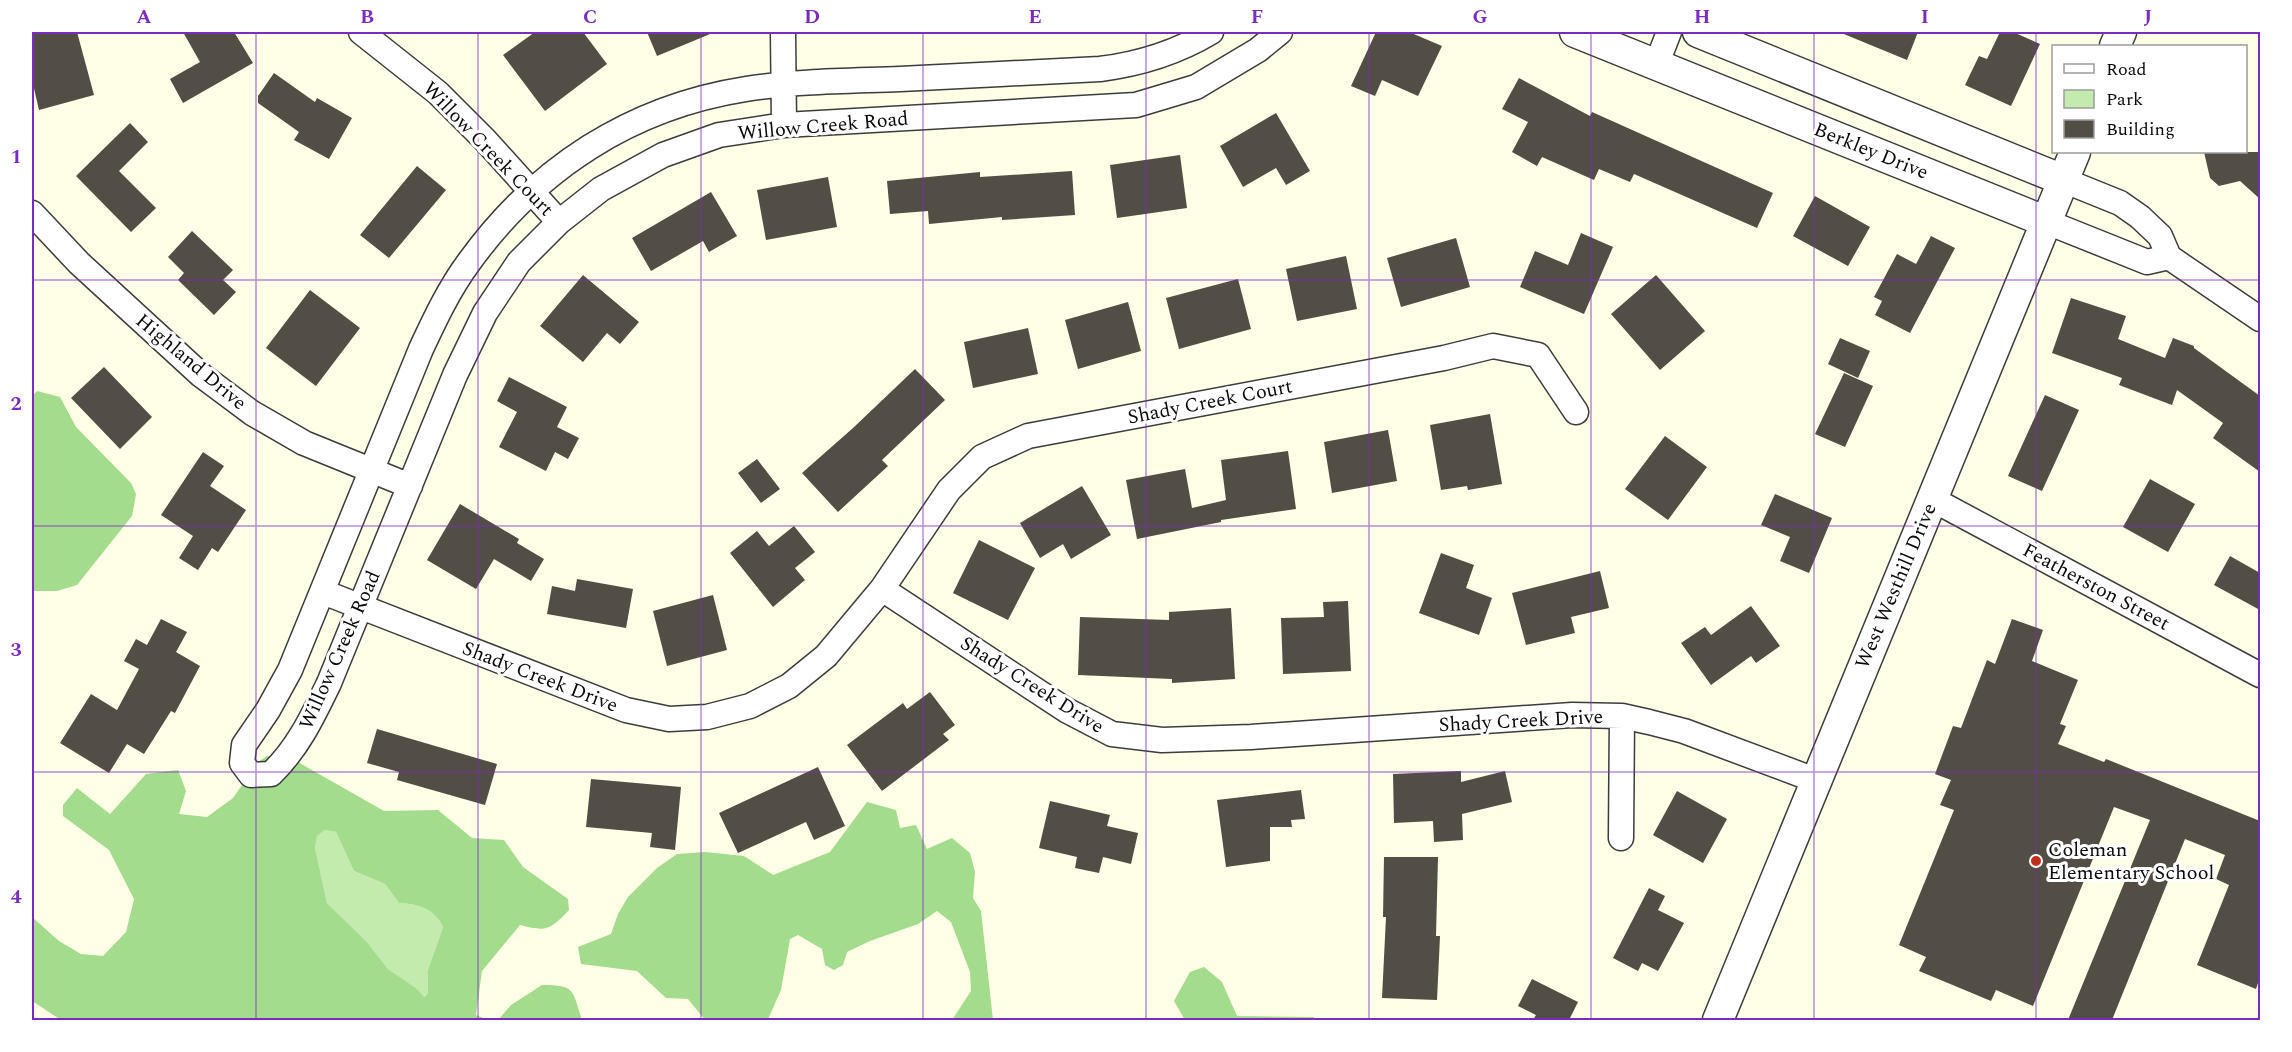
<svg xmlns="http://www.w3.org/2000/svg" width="2292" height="1052" viewBox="0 0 2292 1052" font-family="Spectral,serif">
	<rect width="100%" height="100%" fill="#fffee6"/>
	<path fill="#c4ebae" d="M 325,830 L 336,832 L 354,871 L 385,884 L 399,903 C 418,904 434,908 443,927 L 428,970 L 428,993 L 423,997 L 416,988 L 388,969 L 367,942 L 327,903 L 315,848 L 317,836 Z"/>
	<path fill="#a3dc8c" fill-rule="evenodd" d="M 37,391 L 60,397 L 76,427 L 131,483 L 136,494 L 132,516 L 77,585 L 57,591 L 32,591 L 32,396 Z
		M 267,756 L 289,757 L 384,811 L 438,810 L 472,838 L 504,840 L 523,867 L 568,899 L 569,910 C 550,930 547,932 520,925 L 482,971 L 476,1015 L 488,1020 L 186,1020 L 173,1018 L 153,1020 L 61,1020 L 32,1001 L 32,917 L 59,941 L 81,954 L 103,956 L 126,932 L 134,899 L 109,850 L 63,816 L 63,805 L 77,788 L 110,814 L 146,774 L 178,770 L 186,791 L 179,814 L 207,817 L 233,798 L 258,762 ZM 325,830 L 336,832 L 354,871 L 385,884 L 399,903 C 418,904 434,908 443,927 L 428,970 L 428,993 L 424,997 L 416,988 L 388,969 L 367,942 L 327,903 L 315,848 L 317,836 Z
		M 867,802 L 896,810 L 900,828 L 916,825 L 927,849 L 952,838 L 970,853 L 975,872 L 973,898 L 981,911 L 993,1020 L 952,1020 L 971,991 L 970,972 L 951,922 L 937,911 L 918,924 L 870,941 L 847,952 L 843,965 L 834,970 L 825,965 L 822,949 L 798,935 L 790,939 L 781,990 L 768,1019 L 761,1020 L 705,1020 L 688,999 L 666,998 L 637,971 L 581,964 L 578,947 L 611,934 L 618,914 L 628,897 L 657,868 L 677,854 L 705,852 L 744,856 L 773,875 L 830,852 Z
		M 1204,967 L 1222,982 L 1237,1016 L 1314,1017 L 1315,1020 L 1185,1020 L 1174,1001 L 1190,972 Z
		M 542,985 C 576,985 572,990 582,1020 L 498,1020 L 511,1005 Z"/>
	<path fill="#524d45" d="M 32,32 L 77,32 L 94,95 L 39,110 L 32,80 Z
		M 183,32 L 234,32 L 253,63 L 183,103 L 170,79 L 200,62 Z
		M 535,32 L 583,32 L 607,64 L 545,111 L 503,55 Z
		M 647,32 L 715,32 L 657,56 Z
		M 1376,32 L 1409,32 L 1442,46 L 1418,96 L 1382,80 L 1375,96 L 1351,86 Z
		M 1839,32 L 1918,32 L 1907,60 Z
		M 2000,32 L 2013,32 L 2040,44 L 2011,106 L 1965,85 L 1979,56 L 1987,59 Z
		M 274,73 L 315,102 L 317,98 L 352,118 L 329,159 L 294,140 L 299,132 L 258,103 L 258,96 Z
		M 1519,78 L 1590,116 L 1592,112 L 1773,193 L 1757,228 L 1634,174 L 1630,182 L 1599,169 L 1594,180 L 1542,157 L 1537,166 L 1512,152 L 1528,122 L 1502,109 Z
		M 1276,113 L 1310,171 L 1286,185 L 1276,168 L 1243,187 L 1220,146 Z
		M 130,123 L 148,142 L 119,171 L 156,208 L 131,232 L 76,176 Z
		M 2204,152 L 2260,152 L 2260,199 L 2240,181 L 2219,186 L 2210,178 Z
		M 1180,155 L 1187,208 L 1117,218 L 1110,165 Z
		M 417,166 L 446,190 L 389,258 L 360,235 Z
		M 1072,171 L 1075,215 L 1002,220 L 1002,217 L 929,224 L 928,211 L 890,214 L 887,181 L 980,172 L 980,177 Z
		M 828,177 L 837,227 L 766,240 L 757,190 Z
		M 711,192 L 737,236 L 709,252 L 703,241 L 651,271 L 632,238 Z
		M 1815,196 L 1870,227 L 1848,266 L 1793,236 Z
		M 192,231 L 233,270 L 223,280 L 236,292 L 214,315 L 178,280 L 184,273 L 168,257 Z
		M 1581,233 L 1613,247 L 1584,314 L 1520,287 L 1535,251 L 1568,265 Z
		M 1931,236 L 1955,248 L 1910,333 L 1875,315 L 1882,301 L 1874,297 L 1897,254 L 1916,264 Z
		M 1456,238 L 1470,287 L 1401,307 L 1387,258 Z
		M 1346,256 L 1357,309 L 1297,321 L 1286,269 Z
		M 583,275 L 639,322 L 620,344 L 607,333 L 583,362 L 540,326 Z
		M 1656,275 L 1705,331 L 1660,370 L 1611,314 Z
		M 1238,279 L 1251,329 L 1179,349 L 1166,298 Z
		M 310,290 L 360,328 L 316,386 L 266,348 Z
		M 2071,298 L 2126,316 L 2118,339 L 2165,358 L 2173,338 L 2194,346 L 2194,348 L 2260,396 L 2260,472 L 2213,438 L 2223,423 L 2177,390 L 2172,405 L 2119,385 L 2122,378 L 2052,353 Z
		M 1128,302 L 1141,351 L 1078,369 L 1065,320 Z
		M 1028,328 L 1038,374 L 973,388 L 964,342 Z
		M 1840,338 L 1870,351 L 1858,378 L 1828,364 Z
		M 104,367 L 152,417 L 120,449 L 71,398 Z
		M 915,369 L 945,400 L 882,460 L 888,466 L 838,512 L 802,473 L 853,428 Z
		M 1844,373 L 1873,386 L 1845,447 L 1815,434 Z
		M 509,377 L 567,407 L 557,427 L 579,438 L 568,459 L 555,452 L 546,471 L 499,447 L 517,412 L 497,401 Z
		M 2045,395 L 2079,410 L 2042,491 L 2008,476 Z
		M 1490,414 L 1502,484 L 1468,490 L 1467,486 L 1441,490 L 1430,425 Z
		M 1388,430 L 1397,481 L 1332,493 L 1324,442 Z
		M 1665,436 L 1707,467 L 1668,520 L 1625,489 Z
		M 1288,451 L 1296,509 L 1221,520 L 1221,522 L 1137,539 L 1126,480 L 1185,469 L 1192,508 L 1226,500 L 1221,460 Z
		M 203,452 L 224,466 L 210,486 L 246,510 L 218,552 L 212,548 L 198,570 L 179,558 L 193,536 L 161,515 Z
		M 757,459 L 780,489 L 761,503 L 738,473 Z
		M 2150,479 L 2195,504 L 2168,552 L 2123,527 Z
		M 1082,486 L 1111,535 L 1071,559 L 1063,544 L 1040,558 L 1020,523 Z
		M 1775,494 L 1832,518 L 1809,573 L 1780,561 L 1790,537 L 1761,525 Z
		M 460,504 L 519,539 L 517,543 L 544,559 L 531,581 L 494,559 L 476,589 L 427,560 Z
		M 794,526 L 815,552 L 795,568 L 805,580 L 773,607 L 730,553 L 757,531 L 769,546 Z
		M 979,540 L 1035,568 L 1008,620 L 953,593 Z
		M 1441,553 L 1474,565 L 1466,588 L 1492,598 L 1479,635 L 1419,613 Z
		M 2230,556 L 2260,573 L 2260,610 L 2214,585 Z
		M 1600,571 L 1609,608 L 1571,617 L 1575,633 L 1526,645 L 1512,593 Z
		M 577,579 L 633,589 L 626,628 L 547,614 L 552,586 L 575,591 Z
		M 713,595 L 727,650 L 667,666 L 653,611 Z
		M 1348,601 L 1351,671 L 1283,674 L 1281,618 L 1324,617 L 1323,602 Z
		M 1751,606 L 1780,646 L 1756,663 L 1751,656 L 1711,685 L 1681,643 L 1705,627 L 1711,635 Z
		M 1231,608 L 1235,679 L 1172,683 L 1172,679 L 1078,675 L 1080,617 L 1169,620 L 1169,612 Z
		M 161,619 L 187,632 L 176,652 L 200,666 L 175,713 L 171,711 L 144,754 L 127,744 L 109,773 L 60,743 L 91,694 L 117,710 L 139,669 L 124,661 L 136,639 L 147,645 Z
		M 2012,619 L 2043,630 L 2032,661 L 2078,680 L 2060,724 L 2066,726 L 2058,744 L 2104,762 L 2106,759 L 2260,821 L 2260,977 L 2256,989 L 2197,965 L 2229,885 L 2216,879 L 2225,855 L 2185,839 L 2112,1020 L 2068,1020 L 2150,820 L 2114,807 L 2033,1006 L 1996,990 L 1991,1001 L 1919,971 L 1926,957 L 1899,945 L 1954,810 L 1940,805 L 1951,780 L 1935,774 L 1953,726 L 1961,728 L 1987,660 L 1995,664 Z
		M 930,692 L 955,725 L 943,734 L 949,740 L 882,791 L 847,745 L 903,703 L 907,709 Z
		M 377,729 L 497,764 L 485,805 L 397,780 L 399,772 L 367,763 Z
		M 818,767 L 845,826 L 814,840 L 806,822 L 738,853 L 719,813 Z
		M 1461,771 L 1461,782 L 1505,771 L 1512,802 L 1462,814 L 1463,840 L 1434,842 L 1433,821 L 1394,823 L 1393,774 Z
		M 591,779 L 681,787 L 675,850 L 650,847 L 652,833 L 586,827 Z
		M 1301,790 L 1305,819 L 1291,820 L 1292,827 L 1270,827 L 1270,861 L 1226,867 L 1217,800 Z
		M 1677,791 L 1727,819 L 1703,863 L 1653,835 Z
		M 1050,801 L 1110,815 L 1107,826 L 1138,833 L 1131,864 L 1103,857 L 1099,873 L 1075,868 L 1077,857 L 1039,848 Z
		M 1384,857 L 1438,857 L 1436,936 L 1440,936 L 1437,1000 L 1382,998 L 1386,917 L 1383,917 Z
		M 1649,888 L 1665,896 L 1658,910 L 1684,923 L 1658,971 L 1642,963 L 1638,971 L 1613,958 Z
		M 1532,979 L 1578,1002 L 1569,1020 L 1533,1020 L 1536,1015 L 1518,1006 Z"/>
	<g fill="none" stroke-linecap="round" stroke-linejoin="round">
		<g stroke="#3c3c3c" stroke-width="27">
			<path id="minor" d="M 361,32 L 438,93 L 485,140 L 559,222
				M 783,32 L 784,125
				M 1211,32 C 1176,53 1140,64 1100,69 C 1033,72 967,76 900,79 C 849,81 797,81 746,89 C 631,107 537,168 469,262 C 449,289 435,319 421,349 L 290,670 L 268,710 L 244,745 L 242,763 L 251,775 L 271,774 C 298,748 313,716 329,683 L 455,375 L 485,313 L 519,262 L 559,222 L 601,189 L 663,155 L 719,135 L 784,125 L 1136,105 L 1196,87 L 1258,50 L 1280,32
				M 1657,63 L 1669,32
				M 2063,180 L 2120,203 L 2140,217 L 2160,236 L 2169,257 L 2260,319
				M 32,213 L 79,263 L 201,375 L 252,413 L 304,443 L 410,486
				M 2047,222 L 2147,262 L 2169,257
				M 1932,499 L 2260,675
				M 882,589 L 1066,710 L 1112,734 L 1162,740 L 1251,737 L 1572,715 L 1622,716 L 1649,722 L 1684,731 L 1815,780
				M 323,592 L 626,710 L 669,719 L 707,717 L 750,706 L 789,686 L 826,656 L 882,589 L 949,490 L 982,457 L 1028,436 L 1444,358 L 1493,346 L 1538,355 L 1576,412
				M 1621,838 L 1622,716"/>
		</g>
		<g stroke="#3c3c3c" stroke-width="33">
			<path id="tertiary" d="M 1575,32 L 2047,222
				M 1698,32 L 2063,180
				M 2115,46 L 2121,32
				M 1718,1020 L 2075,152"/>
		</g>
		<use href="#minor" stroke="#fff" stroke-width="24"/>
		<use href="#tertiary" stroke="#fff" stroke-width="30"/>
	</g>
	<path fill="none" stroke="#7b2cbf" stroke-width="1.5" stroke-opacity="0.55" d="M 256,32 L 256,1020M 478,32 L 478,1020M 701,32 L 701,1020M 923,32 L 923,1020M 1146,32 L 1146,1020M 1369,32 L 1369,1020M 1591,32 L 1591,1020M 1814,32 L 1814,1020M 2036,32 L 2036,1020M 32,280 L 2260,280M 32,526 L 2260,526M 32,772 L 2260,772"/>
	<circle fill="#c02e1b" stroke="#fff" stroke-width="2" cx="2036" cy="861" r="6"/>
	<g text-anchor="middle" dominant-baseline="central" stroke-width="6" stroke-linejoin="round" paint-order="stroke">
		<g font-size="20" fill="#090909" stroke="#fff">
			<text transform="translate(823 126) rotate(-5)">Willow Creek Road</text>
			<text transform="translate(488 149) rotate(46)">Willow Creek Court</text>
			<text transform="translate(1871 151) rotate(22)">Berkley Drive</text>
			<text transform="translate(191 362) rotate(40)">Highland Drive</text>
			<text transform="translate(1210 402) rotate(-11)">Shady Creek Court</text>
			<text transform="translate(1896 586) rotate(-67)">West Westhill Drive</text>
			<text transform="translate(2096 587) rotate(28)">Featherston Street</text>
			<text transform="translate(340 650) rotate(-66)">Willow Creek Road</text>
			<text transform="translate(540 677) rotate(21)">Shady Creek Drive</text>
			<text transform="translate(1032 685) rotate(32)">Shady Creek Drive</text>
			<text transform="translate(1521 721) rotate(-3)">Shady Creek Drive</text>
		</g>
		<g font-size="20" fill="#090909" stroke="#fff" text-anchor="start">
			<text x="2048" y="850">Coleman<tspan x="2048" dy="23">Elementary School</tspan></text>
		</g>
	</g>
	<rect width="2292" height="1052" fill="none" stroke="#ffffff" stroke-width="66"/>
	<rect x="2052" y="45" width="195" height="108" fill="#ffffff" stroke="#9d9d9d" stroke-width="1.5"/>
	<rect x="2064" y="64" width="30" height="9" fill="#ffffff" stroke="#9d9d9d" stroke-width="1.5"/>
	<text x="2106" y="75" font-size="18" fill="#090909">Road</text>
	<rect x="2064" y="90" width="30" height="18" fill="#c4ebae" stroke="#9d9d9d" stroke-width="1.5"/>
	<text x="2106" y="105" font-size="18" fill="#090909">Park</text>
	<rect x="2064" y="120" width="30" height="18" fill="#524d45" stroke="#9d9d9d" stroke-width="1.5"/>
	<text x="2106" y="135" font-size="18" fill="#090909">Building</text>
	<rect x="33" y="33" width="2226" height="986" fill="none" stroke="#7b2cbf" stroke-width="2"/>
	<g font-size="20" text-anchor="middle" font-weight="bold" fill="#7b2cbf">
		<text x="144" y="23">A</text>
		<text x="367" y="23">B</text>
		<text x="590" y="23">C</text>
		<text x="812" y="23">D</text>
		<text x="1035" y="23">E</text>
		<text x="1257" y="23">F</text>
		<text x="1480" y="23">G</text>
		<text x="1702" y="23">H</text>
		<text x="1925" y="23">I</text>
		<text x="2148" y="23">J</text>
		<text x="16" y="163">1</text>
		<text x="16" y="410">2</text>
		<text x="16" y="656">3</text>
		<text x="16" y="903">4</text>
	</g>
</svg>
